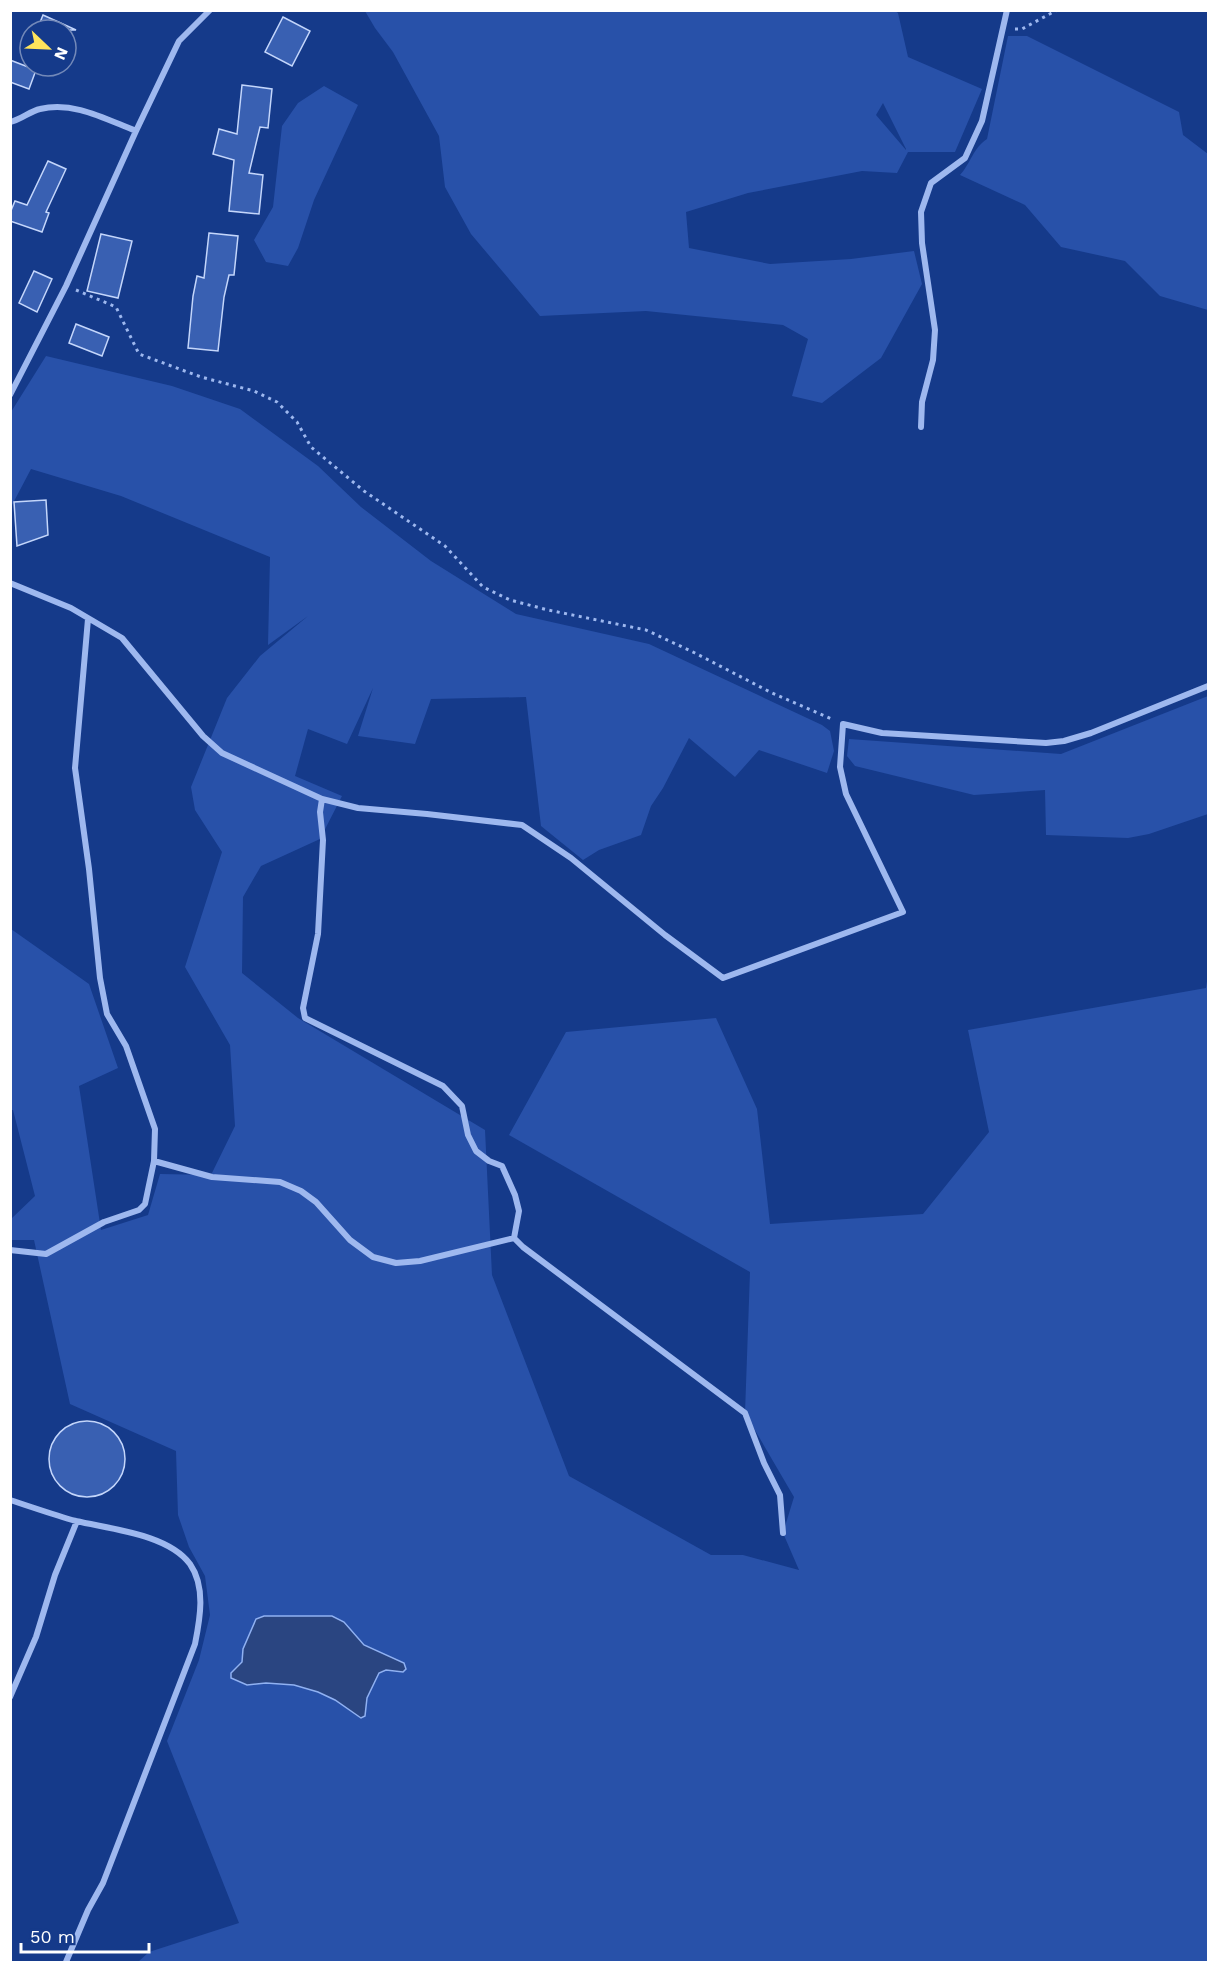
<svg xmlns="http://www.w3.org/2000/svg" width="1219" height="1973" viewBox="0 0 1219 1973" font-family="'Work Sans',sans-serif">
	<rect width="100%" height="100%" fill="#153a8a"/>
	<path fill="#2851a9" fill-rule="evenodd" d="M 365,11 L 895,11 L 898,13 L 908,57 L 982,89 L 955,152 L 908,152 L 897,173 L 862,171 L 748,193 L 686,212 L 689,248 L 770,264 L 851,259 L 914,251 L 922,284 L 881,358 L 822,403 L 792,396 L 808,339 L 783,325 L 646,311 L 540,316 L 471,234 L 445,187 L 439,136 L 393,52 L 375,28 ZM 883,103 L 906,149 L 906,150 L 876,115 Z
		M 1008,36 L 1027,36 L 1179,112 L 1183,135 L 1208,154 L 1208,310 L 1160,296 L 1125,261 L 1061,247 L 1025,205 L 960,175 C 971,163 973,148 987,139 Z
		M 324,86 L 358,105 L 314,200 L 298,248 L 288,266 L 266,262 L 254,240 L 273,207 L 282,126 L 298,103 Z
		M 46,356 L 172,386 L 240,409 L 318,466 L 361,507 L 431,561 L 516,614 L 649,644 L 822,725 L 830,731 L 834,751 L 827,773 L 759,750 L 735,777 L 689,738 L 663,788 L 651,806 L 641,835 L 599,850 L 583,860 L 541,826 L 526,697 L 431,699 L 415,744 L 358,736 L 373,688 L 347,744 L 308,729 L 295,776 L 342,796 L 320,839 L 261,866 L 243,897 L 242,973 L 298,1018 L 485,1130 L 492,1275 L 569,1476 L 711,1555 L 743,1555 L 799,1570 L 783,1533 L 794,1497 L 745,1413 L 750,1272 L 509,1135 L 566,1032 L 716,1018 L 757,1109 L 770,1224 L 923,1214 L 989,1132 L 968,1030 L 1206,988 L 1208,974 L 1208,1962 L 138,1962 L 149,1952 L 239,1923 L 167,1741 L 199,1660 L 210,1615 L 205,1576 L 189,1547 L 178,1515 L 176,1451 L 70,1404 L 34,1240 L 11,1240 L 11,1219 L 35,1196 L 13,1110 L 11,1110 L 11,929 L 89,984 L 118,1068 L 79,1086 L 101,1230 L 148,1215 L 160,1174 L 211,1175 L 235,1126 L 230,1045 L 185,967 L 222,852 L 195,810 L 191,787 L 227,698 L 260,656 L 308,616 L 268,645 L 270,557 L 121,496 L 31,469 L 11,507 L 11,412 Z
		M 1208,696 L 1208,814 L 1149,834 L 1128,838 L 1046,835 L 1045,790 L 974,795 L 855,766 L 847,756 L 849,739 L 1061,754 Z"/>
	<path fill="#2a4581" stroke="#90b1f2" stroke-width="1.5" d="M 264,1616 L 332,1616 L 344,1622 L 364,1645 L 404,1663 L 406,1669 L 403,1672 L 386,1670 L 379,1673 L 367,1698 L 365,1716 L 361,1718 L 335,1700 L 318,1692 L 294,1685 L 266,1683 L 247,1685 L 231,1678 L 231,1673 L 242,1662 L 243,1649 L 256,1619 Z"/>
	<path fill="#3960b2" stroke="#c4d6fb" stroke-width="1.5" d="M 43,15 L 76,30 L 37,30 Z
		M 283,17 L 310,31 L 292,66 L 265,52 Z
		M 10,60 L 36,70 L 29,89 L 10,82 Z
		M 242,85 L 272,89 L 268,128 L 260,127 L 249,173 L 263,175 L 259,214 L 229,211 L 234,160 L 213,154 L 219,129 L 237,134 Z
		M 48,161 L 66,169 L 46,212 L 49,213 L 42,232 L 10,221 L 10,213 L 15,201 L 27,205 Z
		M 209,233 L 238,236 L 234,275 L 229,275 L 224,297 L 218,351 L 188,348 L 193,296 L 197,276 L 204,278 Z
		M 101,234 L 132,241 L 118,298 L 87,291 Z
		M 34,271 L 52,279 L 37,312 L 19,303 Z
		M 76,324 L 109,337 L 102,356 L 69,343 Z
		M 46,500 L 48,535 L 17,546 L 14,502 Z
		M49 1459a38 38 0 1 1 76 0a38 38 0 1 1-76 0Z"/>
	<g fill="none" stroke-linecap="round" stroke-linejoin="round">
		<path stroke="#9eb8ef" stroke-width="3" stroke-dasharray="3 4.5" stroke-linecap="butt" d="M 1015,29 L 1022,29 L 1057,10
			M 76,290 L 116,307 L 139,354 L 201,377 L 254,391 L 277,402 L 297,422 L 311,447 L 364,491 L 445,546 L 483,587 L 510,600 L 548,610 L 646,630 L 695,653 L 772,693 L 834,720
			M 1207,1962 L 1208,1962"/>
		<path stroke="#9eb8ef" stroke-width="6" d="M 10,122 C 21,120 30,111 40,109 C 74,101 105,119 136,131
			M 10,395 L 66,286 L 136,131 L 179,41 L 210,10
			M 921,427 L 922,402 L 933,360 L 935,330 L 922,243 L 921,212 L 931,183 L 965,158 L 982,121 L 1007,10
			M 10,583 L 71,608 L 122,638 L 203,736 L 222,753 L 322,799 L 358,808 L 427,814 L 522,825 L 571,858 L 665,935 L 723,978 L 903,912 L 846,794 L 840,767 L 843,724 L 882,733 L 1046,743 L 1064,741 L 1091,733 L 1208,686
			M 322,799 L 320,812 L 323,840 L 318,934 L 303,1008 L 305,1018 L 443,1086 L 462,1106 L 468,1135 L 476,1151 L 489,1161 L 502,1166 L 515,1195 L 519,1211 L 514,1238
			M 154,1161 L 212,1177 L 280,1182 L 301,1191 L 316,1202 L 350,1240 L 373,1257 L 396,1263 L 420,1261 L 514,1238
			M 514,1238 L 523,1247 L 745,1413 L 764,1463 L 780,1495 L 783,1533
			M 10,1250 L 46,1254 L 104,1222 L 139,1210 L 145,1204 L 154,1161 L 155,1129 L 126,1046 L 107,1014 L 100,978 L 89,869 L 75,768 L 88,619
			M 10,1500 C 32,1507 54,1515 76,1521 C 110,1529 168,1534 190,1564 C 206,1587 200,1619 195,1644 L 103,1883 L 88,1910 L 66,1962
			M 10,1697 L 36,1637 L 55,1575 L 77,1521"/>
	</g>
	<rect width="1219" height="1973" fill="none" stroke="#ffffff" stroke-width="24"/>
	<g transform="translate(48 48) rotate(113)"><circle r="28" fill="#153a8a" stroke="#7389b9" stroke-width="1.5"/>
	<path d="M0-4.5L10 22L0 15L-10 22Z" fill="#ffe45c"/>
	<text y="-9" font-size="16" font-weight="bold" text-anchor="middle" fill="#ffffff">N</text>
	</g>
	<path d="M21 1943v9h128v-9" fill="none" stroke="#ffffff" stroke-width="3"/>
	<text x="30" y="1943" font-size="18" fill="#ffffff" stroke="#153a8a" stroke-width="4.5" paint-order="stroke">50 m</text>
</svg>
